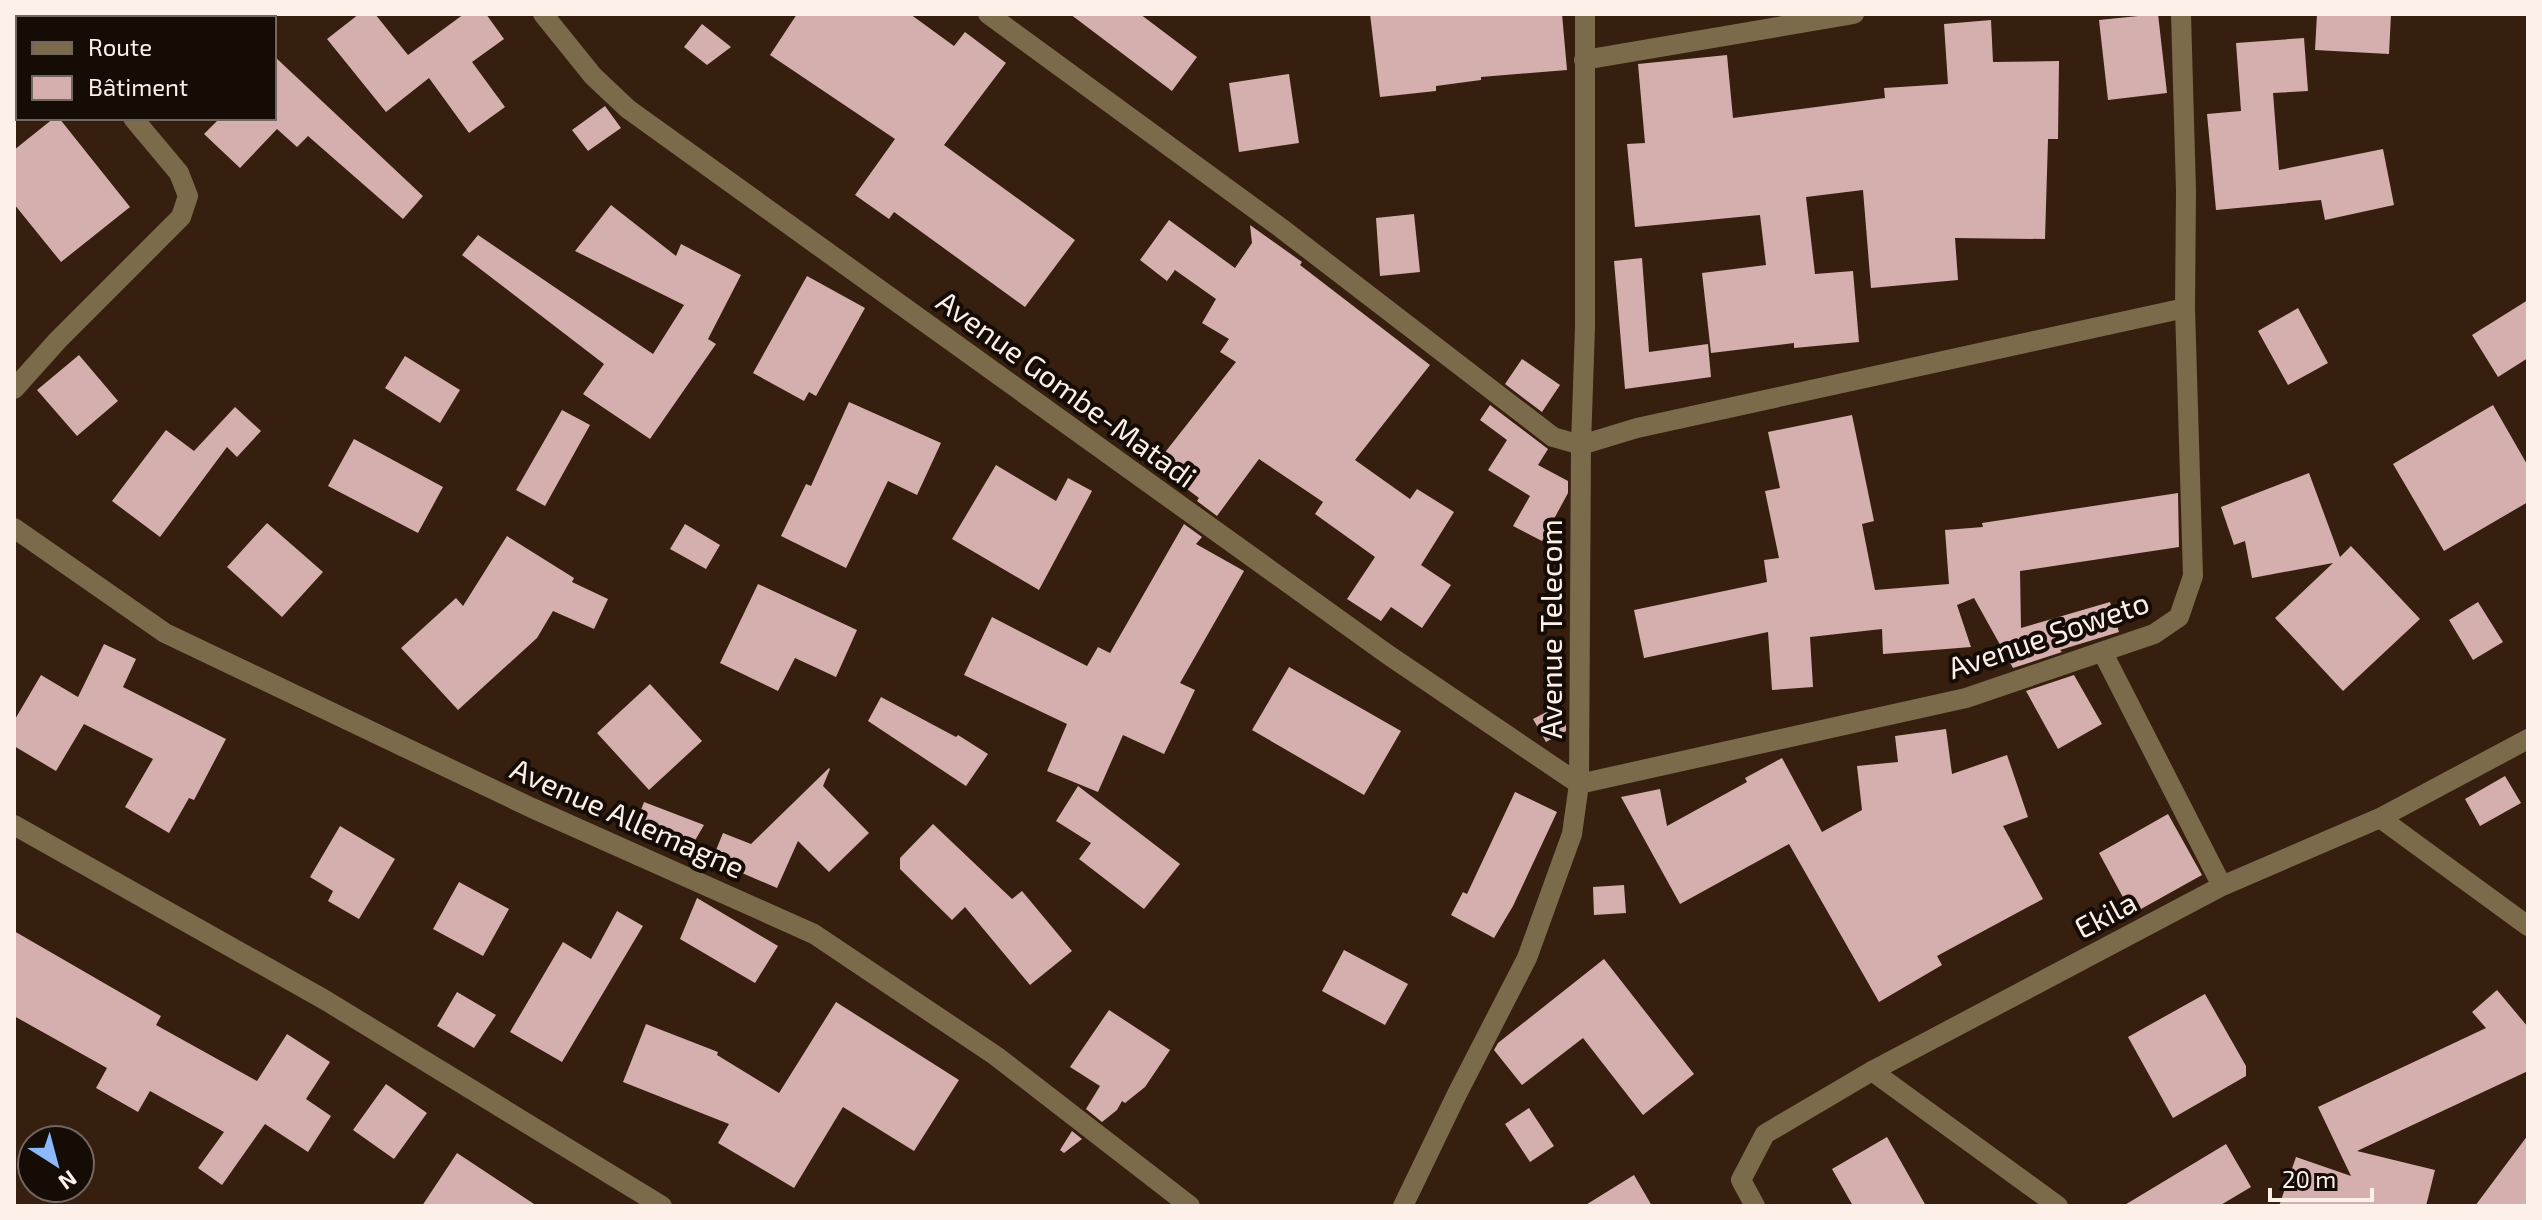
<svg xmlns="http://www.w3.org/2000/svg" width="2542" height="1220" viewBox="0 0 2542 1220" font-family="'Exo 2',sans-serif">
	<rect width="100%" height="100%" fill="#361f0f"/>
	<path fill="#d5afad" d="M 359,14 L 375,14 L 408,55 L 464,14 L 486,14 L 504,39 L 472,62 L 505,107 L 469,133 L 429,78 L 386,112 L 327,39 Z
		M 797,14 L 910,14 L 954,46 L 965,32 L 1006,63 L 944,145 L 1075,240 L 1025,307 L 894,212 L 889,219 L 855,195 L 895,139 L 770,55 Z
		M 1070,14 L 1140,14 L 1197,57 L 1172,91 Z
		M 1370,14 L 1562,14 L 1567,70 L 1481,77 L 1481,80 L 1436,86 L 1436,91 L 1380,97 Z
		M 2158,14 L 2167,93 L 2108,100 L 2099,20 Z
		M 2317,14 L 2391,14 L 2389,54 L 2315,50 Z
		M 1991,20 L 1993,62 L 2059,61 L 2058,139 L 2048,139 L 2045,239 L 1955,238 L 1958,280 L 1871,288 L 1863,190 L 1806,197 L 1815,274 L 1853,271 L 1859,342 L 1794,348 L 1794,343 L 1711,353 L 1702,273 L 1766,265 L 1760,215 L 1635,227 L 1627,144 L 1645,143 L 1638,64 L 1727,55 L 1733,118 L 1885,98 L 1884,88 L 1948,84 L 1944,24 Z
		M 702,24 L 731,47 L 707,65 L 684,47 Z
		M 2304,38 L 2308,91 L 2273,93 L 2279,170 L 2383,149 L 2394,205 L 2325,220 L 2321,200 L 2216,210 L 2207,114 L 2241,111 L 2236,43 Z
		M 274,56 L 423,196 L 403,219 L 308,136 L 297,147 L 277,129 L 240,168 L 204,134 L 220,118 L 274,118 Z
		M 1289,74 L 1299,143 L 1239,152 L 1229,83 Z
		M 605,106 L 621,128 L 588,151 L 572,130 Z
		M 54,118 L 59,118 L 130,207 L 61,262 L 14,204 L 14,150 Z
		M 611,205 L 676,256 L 681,244 L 741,275 L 708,339 L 716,344 L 650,439 L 583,394 L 604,364 L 462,255 L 478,235 L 653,354 L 684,305 L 575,251 Z
		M 1414,214 L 1420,272 L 1380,276 L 1376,218 Z
		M 1169,220 L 1235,268 L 1252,243 L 1250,225 L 1302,262 L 1300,265 L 1430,365 L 1355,460 L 1410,499 L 1417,489 L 1454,512 L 1421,565 L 1451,585 L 1422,628 L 1391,607 L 1381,621 L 1347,599 L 1375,557 L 1315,514 L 1323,502 L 1259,459 L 1217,516 L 1197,501 L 1199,498 L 1167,474 L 1171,469 L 1159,460 L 1236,362 L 1220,352 L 1229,339 L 1202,323 L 1216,299 L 1175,270 L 1167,281 L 1140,260 Z
		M 1642,258 L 1649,352 L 1708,344 L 1711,377 L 1625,389 L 1614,261 Z
		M 807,276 L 865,308 L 816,396 L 809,392 L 804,401 L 753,373 Z
		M 2528,300 L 2528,358 L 2498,377 L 2472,335 Z
		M 2298,308 L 2328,363 L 2288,385 L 2258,331 Z
		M 79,355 L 118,401 L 77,436 L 37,390 Z
		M 405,356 L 460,390 L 440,423 L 385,388 Z
		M 1522,359 L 1560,385 L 1542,412 L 1505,384 Z
		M 849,402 L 941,443 L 917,495 L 888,481 L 846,568 L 781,536 L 806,484 L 811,486 Z
		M 1490,405 L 1548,449 L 1538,465 L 1568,481 L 1568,493 L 1542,541 L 1513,526 L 1530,496 L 1488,470 L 1507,440 L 1480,420 Z
		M 2493,405 L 2528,466 L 2528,502 L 2444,551 L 2393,464 Z
		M 235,407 L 261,431 L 237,457 L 227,447 L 160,537 L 112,501 L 166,430 L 194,451 Z
		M 562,410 L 590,425 L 545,506 L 516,490 Z
		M 1852,415 L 1874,521 L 1862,524 L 1875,590 L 1949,584 L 1945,530 L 1983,527 L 1982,523 L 2178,493 L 2179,547 L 2020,571 L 2021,628 L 2110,602 L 2119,632 L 2060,650 L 2062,652 L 2013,668 L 1974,598 L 1957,605 L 1971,647 L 1883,654 L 1882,629 L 1810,637 L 1813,687 L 1772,690 L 1768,632 L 1644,658 L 1634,610 L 1767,582 L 1764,560 L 1779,558 L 1765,491 L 1780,488 L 1768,432 Z
		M 354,439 L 443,487 L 418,533 L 328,486 Z
		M 996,465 L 1056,501 L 1068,478 L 1092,491 L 1039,590 L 952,539 Z
		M 2309,473 L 2340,557 L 2351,546 L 2420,619 L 2343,691 L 2275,618 L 2333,563 L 2252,578 L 2245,541 L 2234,545 L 2221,507 Z
		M 267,523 L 323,572 L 282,617 L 227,567 Z
		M 685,524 L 720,545 L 706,569 L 670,549 Z
		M 1184,524 L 1202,537 L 1196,544 L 1244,571 L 1180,683 L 1195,690 L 1164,754 L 1123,735 L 1098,792 L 1047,771 L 1067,724 L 964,675 L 992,617 L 1087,666 L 1098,647 L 1110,653 Z
		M 507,536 L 574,578 L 572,582 L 608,599 L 594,629 L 553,611 L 537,638 L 458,710 L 401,648 L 456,598 L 463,606 Z
		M 758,584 L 857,630 L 836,677 L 795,658 L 778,691 L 720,663 Z
		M 2478,602 L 2503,642 L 2473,660 L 2449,620 Z
		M 104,644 L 136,659 L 123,687 L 226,739 L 194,800 L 189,798 L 169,833 L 125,807 L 153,759 L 84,724 L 56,771 L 14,746 L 14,721 L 41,675 L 78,697 Z
		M 1289,667 L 1401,731 L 1364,795 L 1252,730 Z
		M 2074,675 L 2102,724 L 2058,749 L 2026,691 Z
		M 650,684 L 702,741 L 649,790 L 597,733 Z
		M 881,697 L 956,737 L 958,735 L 988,754 L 966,786 L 868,721 Z
		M 1558,706 L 1566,722 L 1566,731 L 1546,742 L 1533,719 Z
		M 1946,729 L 1952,774 L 2007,755 L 2028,817 L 2003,826 L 2043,899 L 1937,956 L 1942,965 L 1879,1002 L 1789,844 L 1680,904 L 1621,797 L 1660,789 L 1667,826 L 1747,782 L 1745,778 L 1782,758 L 1822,832 L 1862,810 L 1857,766 L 1898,762 L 1895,736 Z
		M 829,768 L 830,769 L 823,786 L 869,833 L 829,872 L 798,841 L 777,888 L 712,860 L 723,833 L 751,844 Z
		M 2505,776 L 2521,803 L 2480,826 L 2465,799 Z
		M 1078,786 L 1180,864 L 1144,909 L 1079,859 L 1091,843 L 1056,821 Z
		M 1515,792 L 1557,812 L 1513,906 L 1494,938 L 1451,915 L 1463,892 L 1467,894 Z
		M 644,802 L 704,825 L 690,849 L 635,826 Z
		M 2168,814 L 2202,875 L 2132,914 L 2099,853 Z
		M 933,824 L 1012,899 L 1022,891 L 1072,951 L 1030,985 L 965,907 L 952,920 L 900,869 L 900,858 Z
		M 340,826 L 395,859 L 359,919 L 328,901 L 333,891 L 310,877 Z
		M 459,882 L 509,909 L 483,956 L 433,929 Z
		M 1624,885 L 1626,913 L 1594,915 L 1593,887 Z
		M 697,898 L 778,946 L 755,983 L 680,939 Z
		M 617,911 L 643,926 L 562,1062 L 510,1032 L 563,942 L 591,959 Z
		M 14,931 L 161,1016 L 156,1025 L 257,1081 L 287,1034 L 330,1062 L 306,1099 L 331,1116 L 308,1152 L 265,1124 L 222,1185 L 198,1168 L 224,1132 L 150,1091 L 138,1112 L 96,1088 L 107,1068 L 14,1016 Z
		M 1344,950 L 1408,984 L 1385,1025 L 1322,991 Z
		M 1604,959 L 1694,1074 L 1643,1115 L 1583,1038 L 1522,1085 L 1494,1050 L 1498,1043 Z
		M 2497,990 L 2528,1027 L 2528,1071 L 2357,1151 L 2435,1170 L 2426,1206 L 2279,1206 L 2296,1157 L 2351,1176 L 2318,1107 L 2486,1028 L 2472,1012 Z
		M 457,992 L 496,1015 L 474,1048 L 437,1026 Z
		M 2205,994 L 2246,1066 L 2246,1076 L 2173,1118 L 2128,1037 Z
		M 836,1002 L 959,1080 L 914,1151 L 843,1107 L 794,1188 L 718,1143 L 729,1124 L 623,1082 L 646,1024 L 718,1052 L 717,1055 L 779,1093 Z
		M 1109,1010 L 1170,1050 L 1145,1087 L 1125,1103 L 1122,1101 L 1117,1110 L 1102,1122 L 1086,1109 L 1100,1086 L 1070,1067 Z
		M 386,1084 L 427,1113 L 394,1159 L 353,1130 Z
		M 1529,1108 L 1554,1146 L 1530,1162 L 1505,1124 Z
		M 1072,1131 L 1082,1139 L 1064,1153 L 1060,1150 Z
		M 2528,1135 L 2528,1206 L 2475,1206 Z
		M 1887,1137 L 1926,1206 L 1853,1206 L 1832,1169 Z
		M 2226,1144 L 2251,1187 L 2219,1206 L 2123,1206 Z
		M 457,1153 L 537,1206 L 422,1206 Z
		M 1634,1175 L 1652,1206 L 1584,1206 Z"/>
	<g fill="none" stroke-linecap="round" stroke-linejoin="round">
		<path stroke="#7b6b4a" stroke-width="20" d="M 46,14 L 49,18
			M 543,14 L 593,76 L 628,109 L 1387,654 L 1579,784 L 1966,698 L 2154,634 L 2179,617 L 2193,576 L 2185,308 L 2186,191 L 2181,14
			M 988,14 L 1281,228 L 1553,437 L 1581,445 L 1637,428 L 2185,308
			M 1584,60 L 1854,14
			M 14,389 L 58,340 L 181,217 L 188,196 L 179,173 L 133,118
			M 14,528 L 165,633 L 532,808 L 814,934 L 996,1056 L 1190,1206
			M 2103,653 L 2222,886
			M 2380,818 L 2528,926
			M 14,825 L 325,1000 L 662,1206
			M 1872,1071 L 2058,1206
			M 1403,1206 L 1457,1094 L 1527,958 L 1572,834 L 1579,784 L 1581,445 L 1585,327 L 1585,14
			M 1755,1206 L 1741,1180 L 1765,1134 L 1872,1071 L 2222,886 L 2380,818 L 2528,739"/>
	</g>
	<g text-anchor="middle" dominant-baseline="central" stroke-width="8" stroke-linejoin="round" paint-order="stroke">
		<g font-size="30" fill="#fdf0e8" stroke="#160c06">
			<text transform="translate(1067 388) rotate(36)">Avenue Gombe-Matadi</text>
			<text transform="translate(1550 629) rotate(-90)">Avenue Telecom</text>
			<text transform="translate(2048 634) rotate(-19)">Avenue Soweto</text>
			<text transform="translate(628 817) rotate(24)">Avenue Allemagne</text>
			<text transform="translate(2105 914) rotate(-28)">Ekila</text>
		</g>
	</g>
	<rect width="2542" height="1220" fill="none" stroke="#fdf0e8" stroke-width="32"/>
	<rect x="16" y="16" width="260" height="104" fill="#160c06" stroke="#726760" stroke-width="2"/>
	<rect x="32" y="42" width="40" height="12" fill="#7b6b4a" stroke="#726760" stroke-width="2"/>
	<text x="88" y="56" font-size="24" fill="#fdf0e8">Route</text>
	<rect x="32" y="76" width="40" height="24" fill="#d5afad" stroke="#726760" stroke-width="2"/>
	<text x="88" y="96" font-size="24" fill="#fdf0e8">Bâtiment</text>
	<g transform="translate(56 1164) rotate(144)"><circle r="38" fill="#160c06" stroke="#726760" stroke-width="2"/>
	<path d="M0-6L14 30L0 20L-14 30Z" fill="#8cb9fc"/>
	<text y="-12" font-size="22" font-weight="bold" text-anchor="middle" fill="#fdf0e8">N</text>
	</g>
	<path d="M2270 1188v12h102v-12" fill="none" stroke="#fdf0e8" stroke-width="4"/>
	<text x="2282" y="1188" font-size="24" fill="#fdf0e8" stroke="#160c06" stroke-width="6" paint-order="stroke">20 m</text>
</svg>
